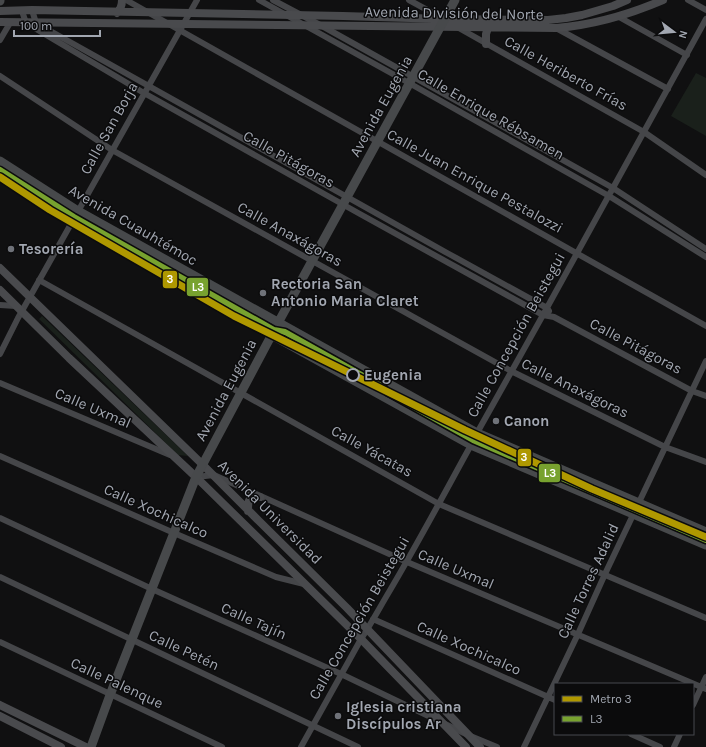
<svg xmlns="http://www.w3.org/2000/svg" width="706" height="747" viewBox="0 0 706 747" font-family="Karla,sans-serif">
	<rect width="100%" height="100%" fill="#101011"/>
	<path fill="#1a201b" d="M 696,73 L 706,78 L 706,136 L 671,116 Z
		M 42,316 L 188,456 L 178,455 L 39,319 Z"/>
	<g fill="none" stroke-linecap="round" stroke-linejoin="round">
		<path stroke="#454649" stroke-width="6" d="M 126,0 L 706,326
			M 259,0 L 409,83 L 609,196 L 706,257
			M 273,0 L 322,26 L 613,188 L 706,249
			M 409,0 L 442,18
			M 688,0 L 706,10
			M 32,10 L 36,23 L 45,28 L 449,254 L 547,308 L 549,311
			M 22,11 L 26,23 L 144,93 L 360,214 L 543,315 L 554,317 L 692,391 L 706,396
			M 619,17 L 687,55
			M 457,27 L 644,132 L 706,175
			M 556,28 L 668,89
			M 0,40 L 10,23
			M 0,76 L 112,150 L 511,371 L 665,447 L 706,462
			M 39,280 L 439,504 L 706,618
			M 0,305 L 16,306
			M 0,354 L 18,318 L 197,0
			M 0,383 L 170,455
			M 0,456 L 174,533 L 276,577 L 304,584
			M 196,477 L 214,475 L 407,562 L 706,689
			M 0,518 L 152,589 L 341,674 L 468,735 L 497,747
			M 0,577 L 358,747
			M 373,619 L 555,700
			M 0,642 L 222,747
			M 693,705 L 706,677
			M 631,734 L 660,747
			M 301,747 L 361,639 C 371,624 380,607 389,592 C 418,543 444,494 471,445 L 477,433 L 543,315 L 706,19
			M 524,747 L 578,634 L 605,574 L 706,361
			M 674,747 L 680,734"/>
		<path stroke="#494a4d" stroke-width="8" d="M 0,11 L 32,10 L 343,16 L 444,19 L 548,20 L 566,18 L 582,15 L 613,6 L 627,0
			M 117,13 C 121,9 122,5 122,0
			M 0,22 L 556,28 C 593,25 628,15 663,0
			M 486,44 L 486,34 L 488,28
			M 0,268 L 202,464 L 259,521 L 347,608 L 480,747
			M 0,290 L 69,358 L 196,477 L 361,639 L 466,747
			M 248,511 C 248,501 248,495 260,497
			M 0,705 L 86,747
			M 0,716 L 61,747"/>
		<path stroke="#47494b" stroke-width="9" d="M 0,1 L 0,0
			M 0,161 L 78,211 L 477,433 L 706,532
			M 0,175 L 72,222 L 272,335 L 471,445 L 706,545
			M 91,747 L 110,695 L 196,477 L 278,323 L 455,0"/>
		<g stroke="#0b0b0c" stroke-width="9">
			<path id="bus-1" d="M 0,170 L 74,217 L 274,330 L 285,332 L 383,387 L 387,392 L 473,440 L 706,540"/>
		</g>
		<use href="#bus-1" stroke="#78a22f" stroke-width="6"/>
		<g stroke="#0b0b0c" stroke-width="10">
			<path id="metro-1" d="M 0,177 L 50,210 L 234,316 L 465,430 L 592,489 L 706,537"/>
		</g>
		<use href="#metro-1" stroke="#af9800" stroke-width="7"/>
	</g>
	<g fill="#6f7279" stroke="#0b0b0c" stroke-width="1.5">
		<circle cx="11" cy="249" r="4"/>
		<circle cx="263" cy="293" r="4"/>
		<circle cx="496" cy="421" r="4"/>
		<circle cx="338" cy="716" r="4"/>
	</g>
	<circle fill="#0b0b0c" stroke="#a2a7b1" stroke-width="2" cx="353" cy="375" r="6"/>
	<g text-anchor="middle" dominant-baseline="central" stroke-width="3" stroke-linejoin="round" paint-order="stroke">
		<g font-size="15" fill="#a2a7b1" stroke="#0b0b0c">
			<text transform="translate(454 13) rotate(1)">Avenida División del Norte</text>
			<text transform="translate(566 73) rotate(29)">Calle Heriberto Frías</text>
			<text transform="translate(381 106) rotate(-61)">Avenida Eugenia</text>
			<text transform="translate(491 114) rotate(30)">Calle Enrique Rébsamen</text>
			<text transform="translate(109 128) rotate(-61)">Calle San Borja</text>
			<text transform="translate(289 159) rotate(29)">Calle Pitágoras</text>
			<text transform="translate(475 181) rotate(29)">Calle Juan Enrique Pestalozzi</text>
			<text transform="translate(133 225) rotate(30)">Avenida Cuauhtémoc</text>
			<text transform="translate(290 234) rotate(29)">Calle Anaxágoras</text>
			<text transform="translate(516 335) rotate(-61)">Calle Concepción Beistegui</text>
			<text transform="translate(636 346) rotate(28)">Calle Pitágoras</text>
			<text transform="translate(575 388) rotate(26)">Calle Anaxágoras</text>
			<text transform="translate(226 390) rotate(-62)">Avenida Eugenia</text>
			<text transform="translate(93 408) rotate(23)">Calle Uxmal</text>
			<text transform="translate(372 451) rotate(29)">Calle Yácatas</text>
			<text transform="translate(156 511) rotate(24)">Calle Xochicalco</text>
			<text transform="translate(270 512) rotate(45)">Avenida Universidad</text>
			<text transform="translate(456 569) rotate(23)">Calle Uxmal</text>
			<text transform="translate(588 581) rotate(-65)">Calle Torres Adalid</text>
			<text transform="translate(359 618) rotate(-60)">Calle Concepción Beistegui</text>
			<text transform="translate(254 621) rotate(24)">Calle Tajín</text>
			<text transform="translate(469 648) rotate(24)">Calle Xochicalco</text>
			<text transform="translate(184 650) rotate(25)">Calle Petén</text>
			<text transform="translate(117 683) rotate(25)">Calle Palenque</text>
		</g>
		<g font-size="15" font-weight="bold" fill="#a2a7b1" stroke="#0b0b0c" text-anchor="start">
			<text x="19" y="249">Tesorería</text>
			<text x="271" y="284">Rectoria San<tspan x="271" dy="17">Antonio Maria Claret</tspan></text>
			<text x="504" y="421">Canon</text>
			<text x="346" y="707">Iglesia cristiana<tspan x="346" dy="17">Discípulos Ar</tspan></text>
		</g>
		<g font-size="15" font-weight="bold" fill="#a2a7b1" stroke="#0b0b0c" text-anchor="start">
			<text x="364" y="375">Eugenia</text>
		</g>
	</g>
	<g stroke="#0b0b0c" stroke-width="1.5">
		<rect x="162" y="270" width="16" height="19" rx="4" fill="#af9800"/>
		<rect x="186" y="277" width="23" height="20" rx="4" fill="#78a22f"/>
		<rect x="517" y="448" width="15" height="19" rx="4" fill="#af9800"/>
		<rect x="538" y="463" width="23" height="20" rx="4" fill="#78a22f"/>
	</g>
	<g font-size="11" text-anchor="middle" font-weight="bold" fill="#fff">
		<text x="170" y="283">3</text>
		<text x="198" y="291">L3</text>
		<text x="524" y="461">3</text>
		<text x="550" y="477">L3</text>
	</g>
	<rect x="554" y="683" width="140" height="52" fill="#0b0b0c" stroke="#47494e"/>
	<rect x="562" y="696" width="20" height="6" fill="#af9800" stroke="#47494e"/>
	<text x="590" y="703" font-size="12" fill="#a2a7b1">Metro 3</text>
	<rect x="562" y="716" width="20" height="6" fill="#78a22f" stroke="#47494e"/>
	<text x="590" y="723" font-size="12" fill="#a2a7b1">L3</text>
	<g transform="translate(674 32) rotate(106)" stroke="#0b0b0c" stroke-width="3" paint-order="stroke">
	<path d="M0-3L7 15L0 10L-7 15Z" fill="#a2a7b1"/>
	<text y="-6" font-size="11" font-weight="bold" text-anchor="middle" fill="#a2a7b1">N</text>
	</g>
	<path d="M14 30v6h86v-6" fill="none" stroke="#a2a7b1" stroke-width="2"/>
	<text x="20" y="30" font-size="12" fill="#a2a7b1" stroke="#0b0b0c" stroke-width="3" paint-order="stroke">100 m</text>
</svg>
